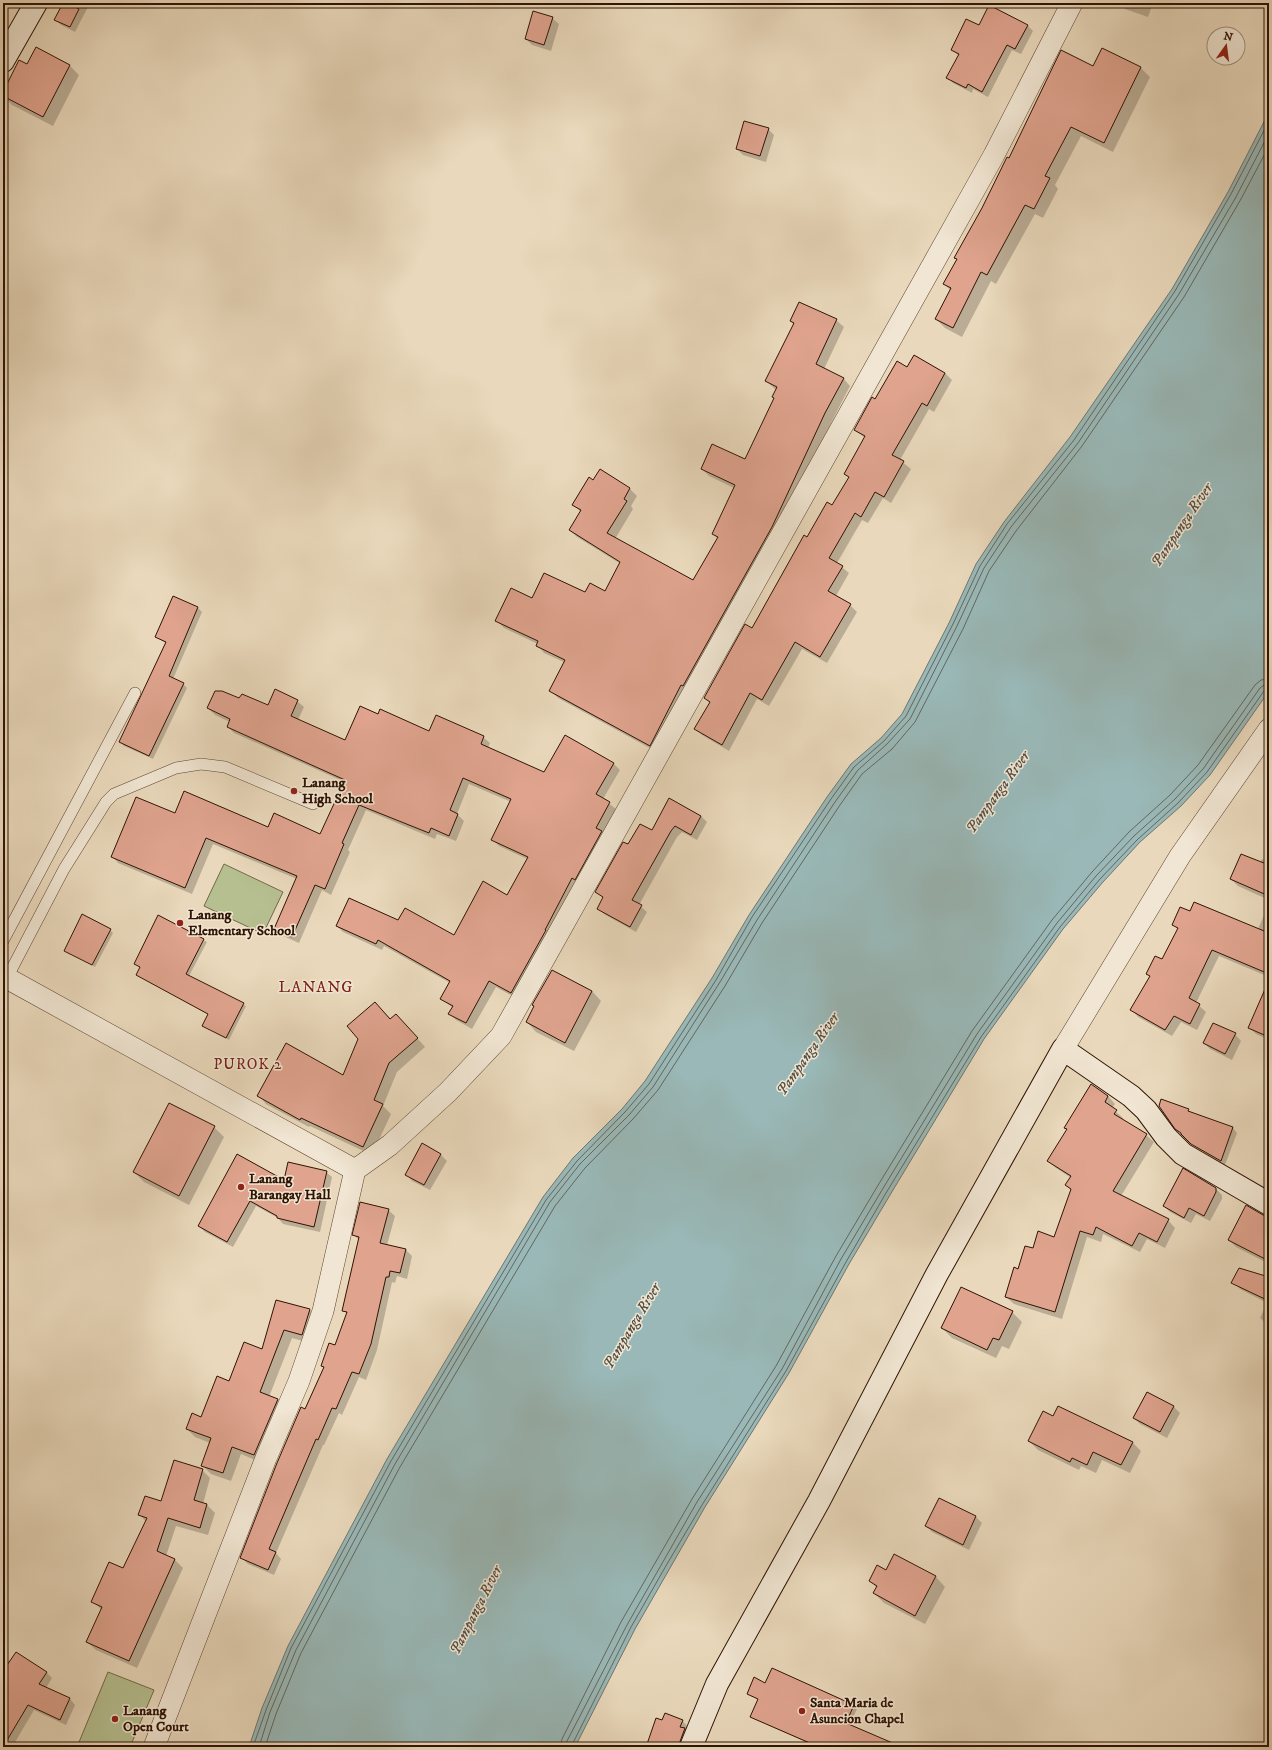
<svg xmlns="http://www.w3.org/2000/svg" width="1272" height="1750" viewBox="0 0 1272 1750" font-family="'IM FELL DW Pica',serif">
	<rect width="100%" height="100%" fill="#e9d8bb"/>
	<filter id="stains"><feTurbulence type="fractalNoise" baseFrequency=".005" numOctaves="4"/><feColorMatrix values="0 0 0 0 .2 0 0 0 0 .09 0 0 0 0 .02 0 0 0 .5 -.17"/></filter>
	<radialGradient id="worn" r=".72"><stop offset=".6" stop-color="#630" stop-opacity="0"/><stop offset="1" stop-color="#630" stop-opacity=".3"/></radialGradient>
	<path fill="#b6bf90" stroke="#72694a" d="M 224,864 L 283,892 L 263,934 L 204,906 Z
		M 108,1672 L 154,1690 L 130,1747 L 77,1747 Z"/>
	<path fill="#99b8b7" stroke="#6f766f" d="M 1269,112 L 1269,691 L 1210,775 L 1181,806 L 1140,842 L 1103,882 L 1063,929 L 984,1039 L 890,1195 L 849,1264 L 789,1373 L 705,1507 L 635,1629 L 575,1747 L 249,1747 L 262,1708 L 288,1646 L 387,1459 L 543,1197 L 573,1158 L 622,1109 L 645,1081 L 712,978 L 749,915 L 827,797 L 851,764 L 881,738 L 902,714 L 949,623 L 976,564 L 1004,522 L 1070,437 L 1172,289 L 1228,192 Z"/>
	<path fill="#0003" d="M 64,3 L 90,3 L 75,32 L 61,25 L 56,20 Z
		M 1120,3 L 1153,3 L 1148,17 L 1125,9 Z
		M 552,18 L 559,24 L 551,51 L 532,45 L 526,39 Z
		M 1027,25 L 1033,31 L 1021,54 L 1012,50 L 988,97 L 973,89 L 972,93 L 953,83 L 948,78 L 959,56 L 952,50 L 979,27 Z
		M 1103,49 L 1141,68 L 1150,77 L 1113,152 L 1081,136 L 1055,185 L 1058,189 L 1043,218 L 1035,214 L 996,284 L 991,281 L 962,337 L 945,328 L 936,319 L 951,291 L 944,284 L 957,260 L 955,258 L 1009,159 L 1094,67 Z
		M 28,65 L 69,65 L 79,75 L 53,126 L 12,105 L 3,96 Z
		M 768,129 L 774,135 L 766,162 L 743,155 L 737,149 Z
		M 836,320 L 844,327 L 824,369 L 843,378 L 850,386 L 832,421 L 779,534 L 657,752 L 558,698 L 550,690 L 564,662 L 544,653 L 537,645 L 538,644 L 504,628 L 497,621 L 532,599 L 605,592 L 621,564 L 577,537 L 570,530 L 581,512 L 573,505 L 594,482 L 601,471 L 630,489 L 637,496 L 631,506 L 633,509 L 615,539 L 694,581 L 718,539 L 713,534 L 734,488 L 709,476 L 702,469 L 746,461 L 775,399 L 773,397 L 776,390 L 766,381 L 794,325 L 791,321 Z
		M 914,356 L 945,373 L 952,380 L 934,412 L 929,409 L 900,460 L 911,469 L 891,503 L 883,498 L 868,523 L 862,520 L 837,563 L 849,573 L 836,596 L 850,605 L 857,612 L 827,663 L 802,649 L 769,706 L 757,699 L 729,751 L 702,735 L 695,728 L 710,703 L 705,698 L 753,629 L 808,538 L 833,507 L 849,478 L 845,474 L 865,438 L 855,430 L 876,400 L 907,368 Z
		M 173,598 L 198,608 L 202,612 L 173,679 L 183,684 L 187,688 L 153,759 L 124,746 L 120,742 L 167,644 L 156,637 Z
		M 240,700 L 268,707 L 297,701 L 304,707 L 298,720 L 346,741 L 379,715 L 430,732 L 483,737 L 490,743 L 488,748 L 544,774 L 613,763 L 620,770 L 603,799 L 616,809 L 518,999 L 496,987 L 472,1029 L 456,1020 L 450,1014 L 453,1008 L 441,999 L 450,983 L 384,946 L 382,950 L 343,932 L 337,926 L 398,921 L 454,936 L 508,896 L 527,859 L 499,846 L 492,839 L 511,802 L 469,784 L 457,814 L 464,821 L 456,841 L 437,834 L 435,839 L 366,810 L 348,850 L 350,852 L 331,895 L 322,890 L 299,943 L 281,935 L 275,928 L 297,879 L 213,844 L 192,894 L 118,863 L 112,856 L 175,814 L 321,835 L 345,782 L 234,733 L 228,727 L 230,722 L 215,715 L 208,708 Z
		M 670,799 L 701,816 L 707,822 L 697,840 L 682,832 L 677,837 L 639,905 L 647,912 L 636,932 L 604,914 L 598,908 L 603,898 L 597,892 L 629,846 L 652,832 Z
		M 1269,854 L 1269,900 L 1238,886 L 1231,879 L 1260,863 L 1262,859 L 1266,861 Z
		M 1269,904 L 1269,977 L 1219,956 L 1196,1003 L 1206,1012 L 1197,1030 L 1181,1022 L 1172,1036 L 1138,1017 L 1132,1010 L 1151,977 L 1147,973 L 1163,961 L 1178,930 L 1174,925 L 1190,912 L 1258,929 Z
		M 159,917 L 207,942 L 189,976 L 246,1006 L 229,1040 L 203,1025 L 209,1015 L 137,975 L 141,968 L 135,964 Z
		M 110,930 L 113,933 L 95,967 L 65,950 Z
		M 1269,983 L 1269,1040 L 1256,1034 L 1249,1027 Z
		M 592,991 L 601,1001 L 574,1051 L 536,1032 L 527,1022 Z
		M 375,1003 L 391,1019 L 404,1023 L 425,1047 L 397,1072 L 383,1106 L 391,1114 L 372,1155 L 310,1126 L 309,1127 L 266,1104 L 258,1095 L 344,1076 Z
		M 1235,1034 L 1241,1041 L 1232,1060 L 1210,1049 L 1204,1043 Z
		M 1108,1096 L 1115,1104 L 1112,1108 L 1123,1118 L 1122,1120 L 1146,1135 L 1154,1142 L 1121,1196 L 1168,1220 L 1175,1228 L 1165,1248 L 1147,1239 L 1140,1252 L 1103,1234 L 1101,1242 L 1087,1237 L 1062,1319 L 1014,1304 L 1006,1297 L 1019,1270 L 1033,1249 L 1055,1238 L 1071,1190 L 1066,1185 L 1071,1178 L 1056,1168 L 1048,1161 L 1068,1130 L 1065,1127 Z
		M 170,1104 L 214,1127 L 224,1137 L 189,1205 L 144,1182 L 134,1172 Z
		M 1188,1110 L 1192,1113 L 1233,1128 L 1237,1133 L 1225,1165 L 1197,1148 L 1176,1128 Z
		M 440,1154 L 447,1161 L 430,1190 L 412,1181 L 406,1174 Z
		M 326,1172 L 332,1177 L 320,1232 L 283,1224 L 278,1218 L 256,1206 L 233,1247 L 205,1232 L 199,1226 L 285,1182 Z
		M 1216,1189 L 1222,1195 L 1222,1199 L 1210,1221 L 1196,1214 L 1191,1223 L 1170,1212 L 1164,1206 Z
		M 388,1210 L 395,1216 L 387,1245 L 406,1250 L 412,1256 L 407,1279 L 397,1276 L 395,1283 L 392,1282 L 377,1350 L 366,1380 L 359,1377 L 342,1415 L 339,1413 L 324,1445 L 323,1445 L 276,1553 L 281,1559 L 274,1575 L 248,1564 L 241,1557 L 324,1368 L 322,1365 L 336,1347 L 347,1314 L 344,1310 L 359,1240 L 354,1235 Z
		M 1262,1216 L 1269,1217 L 1269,1264 L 1236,1247 L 1229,1240 Z
		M 1269,1278 L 1269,1326 L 1260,1318 L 1267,1303 L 1240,1289 L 1233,1282 Z
		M 277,1301 L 310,1310 L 318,1318 L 310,1343 L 292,1338 L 269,1397 L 278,1400 L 286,1408 L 263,1463 L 241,1454 L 231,1481 L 211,1474 L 202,1465 L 210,1443 L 195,1437 L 187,1429 L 202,1418 L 230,1382 L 262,1350 Z
		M 1012,1312 L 1022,1322 L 1009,1349 L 1002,1346 L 996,1358 L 952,1338 L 942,1328 Z
		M 1174,1407 L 1180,1413 L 1167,1438 L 1140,1424 L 1134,1418 Z
		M 1053,1417 L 1132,1442 L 1141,1451 L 1130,1473 L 1102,1460 L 1096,1473 L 1081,1466 L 1079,1470 L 1038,1450 L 1029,1441 Z
		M 202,1470 L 210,1478 L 203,1504 L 207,1505 L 215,1513 L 208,1535 L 176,1526 L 166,1556 L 175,1560 L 183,1568 L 137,1668 L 96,1650 L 87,1642 L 102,1610 L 92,1601 L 124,1570 L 146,1522 L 140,1515 L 162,1503 Z
		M 939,1499 L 976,1517 L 982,1523 L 969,1550 L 932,1532 L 926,1526 Z
		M 895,1555 L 936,1577 L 945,1587 L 925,1624 L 884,1603 L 874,1593 L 877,1588 L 870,1581 L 886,1571 Z
		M 772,1670 L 854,1706 L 857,1709 L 849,1726 L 902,1747 L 817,1747 L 754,1719 L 751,1716 L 759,1700 L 748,1694 L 766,1684 Z
		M 3,1673 L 47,1673 L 52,1678 L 46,1688 L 70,1699 L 75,1705 L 66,1725 L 34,1710 L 14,1744 L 3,1738 Z
		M 682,1720 L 687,1726 L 686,1730 L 690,1735 L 685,1747 L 647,1747 L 663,1721 Z"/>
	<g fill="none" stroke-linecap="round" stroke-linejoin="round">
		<path stroke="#64665d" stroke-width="1" d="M 253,1747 L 266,1710 L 291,1648 L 391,1461 L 546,1200 L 577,1161 L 625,1112 L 649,1084 L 716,980 L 752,917 L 831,799 L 854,767 L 884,741 L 906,716 L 953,624 L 980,566 L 1007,524 L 1074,440 L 1175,291 L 1231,194 L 1269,121
			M 259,1747 L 270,1712 L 296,1650 L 395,1464 L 550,1202 L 580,1164 L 629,1115 L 653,1087 L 720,982 L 757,920 L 835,802 L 858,770 L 887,744 L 910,719 L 957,626 L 984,568 L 1011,527 L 1078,443 L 1179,294 L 1236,197 L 1269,133
			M 265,1747 L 276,1714 L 301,1653 L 400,1467 L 555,1206 L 585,1168 L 633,1119 L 658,1090 L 725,986 L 762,923 L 840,805 L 862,774 L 892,749 L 915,722 L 963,629 L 989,571 L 1016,531 L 1082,446 L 1184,297 L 1241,199 L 1269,146
			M 560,1747 L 562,1739 L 621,1622 L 692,1499 L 776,1366 L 836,1256 L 877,1187 L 972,1031 L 1052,920 L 1092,872 L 1129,832 L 1170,795 L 1198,765 L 1255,685 L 1261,680 L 1269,679
			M 566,1747 L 567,1741 L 627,1625 L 697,1502 L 782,1369 L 841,1259 L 882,1190 L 977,1034 L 1057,923 L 1096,876 L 1134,836 L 1175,799 L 1203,769 L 1260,688 L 1264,685 L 1269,685
			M 571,1747 L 631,1627 L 667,1564 L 702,1505 L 786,1371 L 846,1262 L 886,1193 L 981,1037 L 1060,927 L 1100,879 L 1137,840 L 1178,803 L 1207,772 L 1264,691 L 1269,690"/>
	</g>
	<path fill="#dfa38e" stroke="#2f1303" d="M 63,3 L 68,3 L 79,9 L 70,27 L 54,20 Z
		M 989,5 L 1028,25 L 1015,49 L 1007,45 L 982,92 L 968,84 L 966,88 L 946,78 L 959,54 L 951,50 L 966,19 L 979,25 Z
		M 533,11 L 553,17 L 544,45 L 525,39 Z
		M 36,47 L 70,65 L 43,117 L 3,96 L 3,92 L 19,60 L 27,64 Z
		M 1102,48 L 1141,67 L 1104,143 L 1071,127 L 1045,176 L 1050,178 L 1034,209 L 1025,205 L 987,275 L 981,272 L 953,328 L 935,319 L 951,288 L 943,284 L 957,259 L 954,258 L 982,208 L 1007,157 L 1009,158 L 1061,50 L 1093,66 Z
		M 744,121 L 769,128 L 760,156 L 736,149 Z
		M 799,302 L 837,319 L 816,364 L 844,378 L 825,413 L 772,527 L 683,686 L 681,685 L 650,746 L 549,691 L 565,660 L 536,646 L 538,641 L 495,621 L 511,588 L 532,598 L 544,573 L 585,592 L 590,583 L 605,591 L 620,562 L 569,530 L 581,510 L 572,505 L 589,477 L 593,480 L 600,469 L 630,488 L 624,499 L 627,501 L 607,533 L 693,580 L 718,537 L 712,534 L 735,485 L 701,469 L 712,444 L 745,459 L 774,398 L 772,397 L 777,387 L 765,381 L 794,323 L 790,321 Z
		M 914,355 L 945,373 L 927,406 L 922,403 L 892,455 L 904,461 L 884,497 L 875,492 L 861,517 L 855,513 L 829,558 L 843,566 L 828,591 L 851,604 L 820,657 L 795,642 L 762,700 L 750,693 L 722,745 L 694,729 L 710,702 L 704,698 L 745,624 L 752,628 L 804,535 L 807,537 L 827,502 L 832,505 L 849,477 L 844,474 L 865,436 L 854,430 L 872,397 L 875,399 L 897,361 L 907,367 Z
		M 173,596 L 198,607 L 169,676 L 184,683 L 149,756 L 119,742 L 166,642 L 155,637 Z
		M 275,689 L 298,700 L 291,716 L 345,740 L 360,706 L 378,714 L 380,709 L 429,731 L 436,715 L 484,736 L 481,744 L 544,772 L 565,735 L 614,763 L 596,794 L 610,802 L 596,828 L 602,831 L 575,880 L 572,878 L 545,930 L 546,930 L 511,993 L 489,981 L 466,1023 L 448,1014 L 453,1006 L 440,999 L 450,981 L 378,940 L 376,944 L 336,926 L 349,898 L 398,920 L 405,908 L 454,935 L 483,881 L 507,895 L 528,857 L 491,840 L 511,799 L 463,778 L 450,810 L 458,814 L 449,836 L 431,828 L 429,833 L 359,805 L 342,843 L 344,844 L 325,889 L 315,885 L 292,937 L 274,929 L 297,876 L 206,838 L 185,888 L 111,857 L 136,797 L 175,813 L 184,791 L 268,827 L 274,813 L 320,834 L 345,780 L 227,727 L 230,719 L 207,708 L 215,691 L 222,691 L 239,698 L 242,694 L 268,705 Z
		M 669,798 L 701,816 L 691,835 L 675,826 L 671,831 L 632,900 L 642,905 L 630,927 L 597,909 L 603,897 L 595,892 L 623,842 L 628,844 L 640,824 L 652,830 Z
		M 1241,854 L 1269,865 L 1269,896 L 1230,879 Z
		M 1194,902 L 1269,933 L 1269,974 L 1212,950 L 1189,998 L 1200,1004 L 1190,1024 L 1174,1016 L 1165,1030 L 1130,1010 L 1150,976 L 1146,974 L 1155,956 L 1162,959 L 1178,928 L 1172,925 L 1180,907 L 1190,911 Z
		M 82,914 L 111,929 L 92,965 L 64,951 Z
		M 158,915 L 204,939 L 186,974 L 244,1003 L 226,1038 L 202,1026 L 208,1014 L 136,975 L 140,967 L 134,964 Z
		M 552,970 L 592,991 L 565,1043 L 526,1022 L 534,1006 L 532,1005 Z
		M 1269,980 L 1269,1037 L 1248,1028 Z
		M 375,1002 L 390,1019 L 396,1014 L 418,1038 L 389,1063 L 374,1100 L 383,1104 L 363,1147 L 301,1118 L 300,1120 L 257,1096 L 286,1043 L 343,1075 L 358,1039 L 347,1026 Z
		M 1213,1023 L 1236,1033 L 1225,1054 L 1203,1043 Z
		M 1091,1084 L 1108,1096 L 1105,1102 L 1117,1110 L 1114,1114 L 1147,1134 L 1113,1191 L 1169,1219 L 1157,1242 L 1139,1233 L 1132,1246 L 1096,1227 L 1093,1235 L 1080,1231 L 1055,1312 L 1005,1297 L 1014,1267 L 1018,1269 L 1025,1246 L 1033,1248 L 1038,1231 L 1054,1237 L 1071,1189 L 1065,1185 L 1071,1176 L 1047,1161 L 1067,1129 L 1064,1128 Z
		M 1161,1099 L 1189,1109 L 1188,1111 L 1233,1127 L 1221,1161 L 1191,1144 L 1181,1134 L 1181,1133 L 1175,1129 L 1159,1106 Z
		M 169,1103 L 215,1126 L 179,1196 L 133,1172 Z
		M 422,1143 L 441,1154 L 424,1185 L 405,1175 Z
		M 237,1154 L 284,1180 L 288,1162 L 327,1171 L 314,1227 L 277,1218 L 277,1216 L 250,1201 L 227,1242 L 198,1226 Z
		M 1183,1168 L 1216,1188 L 1216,1192 L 1204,1216 L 1189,1208 L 1184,1218 L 1163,1206 Z
		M 360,1202 L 389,1209 L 380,1243 L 406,1249 L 400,1273 L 390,1271 L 389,1277 L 386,1277 L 371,1344 L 359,1374 L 352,1372 L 336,1409 L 332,1408 L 318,1440 L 316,1439 L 269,1549 L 276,1552 L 268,1570 L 240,1558 L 277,1463 L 301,1407 L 305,1409 L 324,1367 L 321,1366 L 329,1343 L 335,1345 L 347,1312 L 342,1311 L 359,1237 L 352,1235 Z
		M 1246,1205 L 1263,1215 L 1269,1216 L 1269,1261 L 1228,1240 Z
		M 1239,1268 L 1269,1277 L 1269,1301 L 1231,1283 Z
		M 961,1287 L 1013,1311 L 999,1340 L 993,1338 L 987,1350 L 941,1328 Z
		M 276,1300 L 310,1309 L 302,1335 L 284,1330 L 260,1392 L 278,1399 L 254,1455 L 232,1447 L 223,1473 L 201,1466 L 211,1438 L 186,1429 L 192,1413 L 201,1417 L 217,1376 L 229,1381 L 244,1342 L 262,1349 Z
		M 1147,1392 L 1174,1406 L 1160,1432 L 1133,1418 Z
		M 1058,1406 L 1133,1442 L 1121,1465 L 1093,1452 L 1087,1465 L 1072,1458 L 1070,1462 L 1028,1441 L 1043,1411 L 1053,1416 Z
		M 174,1460 L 203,1469 L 194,1500 L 207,1504 L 200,1528 L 168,1518 L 157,1551 L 175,1559 L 129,1661 L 86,1642 L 102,1607 L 91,1602 L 109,1562 L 123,1568 L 147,1518 L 138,1515 L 145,1496 L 161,1501 Z
		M 939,1498 L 976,1516 L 963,1545 L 925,1526 Z
		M 894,1554 L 936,1576 L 915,1616 L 873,1593 L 877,1586 L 869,1581 L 877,1565 L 886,1570 Z
		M 16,1652 L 47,1672 L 39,1684 L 70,1698 L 60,1720 L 28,1705 L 3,1747 L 3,1671 Z
		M 772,1668 L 854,1705 L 846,1723 L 902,1747 L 819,1747 L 750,1717 L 758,1699 L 747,1694 L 754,1677 L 765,1683 Z
		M 665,1713 L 683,1720 L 680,1727 L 685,1728 L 678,1747 L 646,1747 L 656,1718 L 662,1720 Z"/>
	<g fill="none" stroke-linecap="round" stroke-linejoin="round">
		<g stroke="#5e4431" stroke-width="12">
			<path id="lane" d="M 3,941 L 135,693
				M 7,978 L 64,869 L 106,802 L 114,794 L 176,768 L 201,764 L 225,767 L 313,804"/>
		</g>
		<g stroke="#5e4431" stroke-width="22">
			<path id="street" d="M 3,976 L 355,1170
				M 1063,1049 L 1180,856 L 1269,729
				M 154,1747 L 266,1458 L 299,1381 L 323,1311 L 355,1170 L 390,1145 L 448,1092 L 501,1036 L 994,155 L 1072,3"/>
		</g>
		<g stroke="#2f1303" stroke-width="24">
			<path id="secondary" d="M 3,61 L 36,3
				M 691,1747 L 717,1684 L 819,1501 L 937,1274 L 1063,1049 L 1131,1096 L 1146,1110 L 1166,1137 L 1183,1154 L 1269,1204"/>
		</g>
		<use href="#lane" stroke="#f1e6d3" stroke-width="11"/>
		<use href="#street" stroke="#f1e6d3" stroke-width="21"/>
		<use href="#secondary" stroke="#f1e6d3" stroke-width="22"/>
	</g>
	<g fill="#8f2418" stroke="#f1e6d3" stroke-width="1.5">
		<circle cx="294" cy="791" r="4"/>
		<circle cx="180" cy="923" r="4"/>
		<circle cx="241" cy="1187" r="4"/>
		<circle cx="802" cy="1711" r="4"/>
		<circle cx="115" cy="1719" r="4"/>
	</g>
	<g text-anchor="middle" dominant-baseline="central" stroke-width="3" stroke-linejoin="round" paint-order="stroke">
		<g font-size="14" font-weight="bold" fill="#2f1303" stroke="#f1e6d3" text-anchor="start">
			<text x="302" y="783">Lanang<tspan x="302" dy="16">High School</tspan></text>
			<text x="188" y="915">Lanang<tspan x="188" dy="16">Elementary School</tspan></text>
			<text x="249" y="1179">Lanang<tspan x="249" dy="16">Barangay Hall</tspan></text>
			<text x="810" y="1703">Santa Maria de<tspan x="810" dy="16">Asuncion Chapel</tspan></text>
			<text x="123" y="1711">Lanang<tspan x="123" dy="16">Open Court</tspan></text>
		</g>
		<g font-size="15" font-style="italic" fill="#544d42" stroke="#f1e6d3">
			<text transform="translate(1182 525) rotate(-56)">Pampanga River</text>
			<text transform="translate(998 792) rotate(-54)">Pampanga River</text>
			<text transform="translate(808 1054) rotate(-55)">Pampanga River</text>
			<text transform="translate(632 1326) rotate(-59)">Pampanga River</text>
			<text transform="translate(476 1610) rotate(-63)">Pampanga River</text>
		</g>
		<g font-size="15" letter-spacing="1" fill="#7a1f14" stroke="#f1e6d3">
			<text x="248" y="1064">PUROK 2</text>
		</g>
		<g font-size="16" letter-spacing="1" fill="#7a1f14" stroke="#f1e6d3">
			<text x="316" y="987">LANANG</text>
		</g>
	</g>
	<rect width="1272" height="1750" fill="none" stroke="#e9d8bb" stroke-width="16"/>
	<rect x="4" y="4" width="1264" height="1742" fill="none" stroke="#2f1303" stroke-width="2"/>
	<rect x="8" y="8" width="1256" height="1734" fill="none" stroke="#2f1303"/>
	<g transform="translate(1226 46) rotate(14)"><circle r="19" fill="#f1e6d3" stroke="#a39280"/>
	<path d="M0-3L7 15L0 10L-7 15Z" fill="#8f2418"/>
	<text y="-6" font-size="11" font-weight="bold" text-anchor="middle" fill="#2f1303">N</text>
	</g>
	<rect width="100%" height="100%" filter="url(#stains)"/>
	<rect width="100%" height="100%" fill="url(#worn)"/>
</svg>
